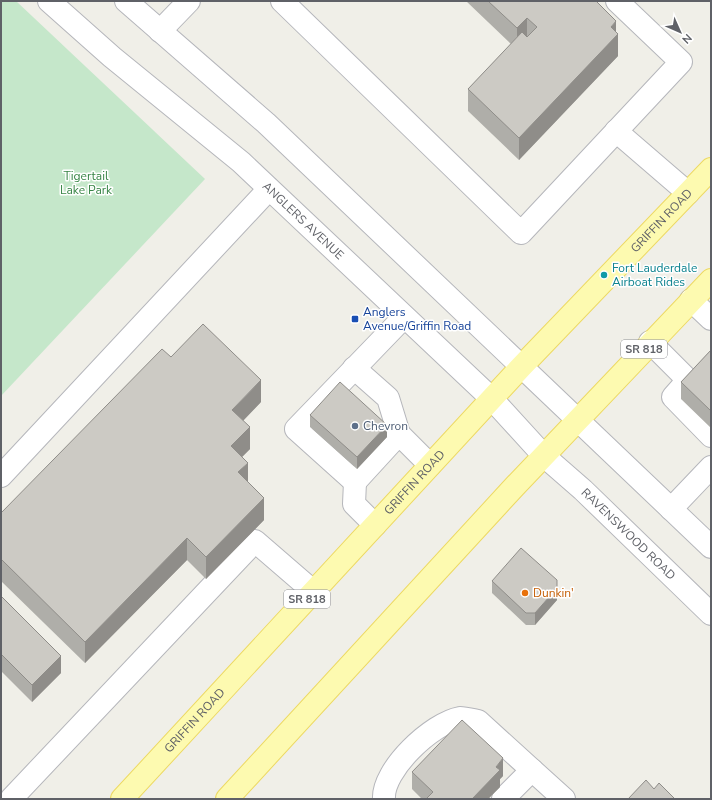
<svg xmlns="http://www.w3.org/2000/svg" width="712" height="800" viewBox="0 0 712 800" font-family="'Nunito Sans',sans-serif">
	<rect width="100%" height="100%" fill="#f0efe8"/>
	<path fill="#c5e7ca" d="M 1,1 L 16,1 L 205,179 L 1,396 Z"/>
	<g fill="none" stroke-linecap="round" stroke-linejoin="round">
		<g stroke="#b5b6bb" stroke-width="24">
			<g id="minor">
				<path id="s1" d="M 49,1 L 112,57 L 241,162 L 492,399 L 544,456 L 583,490 L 711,614"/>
				<path d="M 126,1 L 266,123 L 711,547"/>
				<path d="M 282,1 L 521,233 L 681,62 L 617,1"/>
				<path d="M 160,31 L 189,1"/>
				<path d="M 616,131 L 688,193"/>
				<path d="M 691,300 L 711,319"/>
				<path d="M 404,317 L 296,429 L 355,482 L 399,434 L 430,465"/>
				<path d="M 650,342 L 688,380 L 673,397 L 711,436"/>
				<path d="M 354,368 L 388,398 L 399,434"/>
				<path d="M 1,476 L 269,189"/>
				<path d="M 355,482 L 354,504 L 375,525"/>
				<path d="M 671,509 L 711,467"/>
				<path d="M 11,799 L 255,541 L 314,592"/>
				<path d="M 384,799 C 382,770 432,723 460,718 C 465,718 473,720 478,721 L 564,799"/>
				<path d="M 503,799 L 532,770"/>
			</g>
		</g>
		<g stroke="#edd963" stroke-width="24">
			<g id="major">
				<path id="s2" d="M 122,799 L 521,367 L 711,169"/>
				<path d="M 227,799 L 515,486 L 711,280"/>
			</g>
		</g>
		<use href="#minor" stroke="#fff" stroke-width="22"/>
		<use href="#major" stroke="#fdfab0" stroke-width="22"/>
	</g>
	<path fill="#afaea9" d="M 466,1 L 596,1 L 616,32 L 618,56 L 519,160 L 468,111 L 468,89 L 511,44 Z
		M 711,350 L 711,428 L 681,399 L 681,382 Z
		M 261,402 L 243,421 L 250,449 L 242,457 L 248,482 L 264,520 L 206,579 L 187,560 L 85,663 L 1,581 L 1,513 Z
		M 310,415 L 387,437 L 357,469 L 310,427 Z
		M 492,581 L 557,600 L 535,625 L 526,625 L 492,593 Z
		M 1,596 L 61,673 L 32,702 L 1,671 Z
		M 412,772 L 503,776 L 500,779 L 500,787 L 488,799 L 422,799 L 412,789 Z"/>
	<path fill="#8f8d89" d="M 527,18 L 527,39 L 517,50 L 517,28 Z
		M 616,21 L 616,36 L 618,34 L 618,56 L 519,160 L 519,138 Z
		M 261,380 L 261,402 L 232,432 L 232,410 Z
		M 387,425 L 387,437 L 357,469 L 357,457 Z
		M 250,427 L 250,449 L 231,468 L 231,446 Z
		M 248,463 L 248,484 L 238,472 Z
		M 264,498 L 264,520 L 206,579 L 206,557 Z
		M 187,538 L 187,560 L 85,663 L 85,642 Z
		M 557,588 L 557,600 L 535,625 L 535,613 Z
		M 61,656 L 61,673 L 32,702 L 32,685 Z
		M 503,758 L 503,776 L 500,779 L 500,787 L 488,799 L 472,799 L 496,767 Z"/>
	<path fill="#cccac4" stroke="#8f8d89" d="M 488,1 L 596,1 L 616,21 L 611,27 L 618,34 L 519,138 L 468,89 L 522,32 L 527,37 L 537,27 L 527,18 L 517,28 Z
		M 203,324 L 261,380 L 232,410 L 250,427 L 231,446 L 248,463 L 238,472 L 264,498 L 206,557 L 187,538 L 85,642 L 1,559 L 1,513 L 162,349 L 171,357 Z
		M 711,350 L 711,411 L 681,382 Z
		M 340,382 L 387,425 L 357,457 L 310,415 Z
		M 521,548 L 557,580 L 557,588 L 535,613 L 526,613 L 492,581 Z
		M 1,596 L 61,656 L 32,685 L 1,654 Z
		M 462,720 L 503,758 L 496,767 L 500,770 L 472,799 L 426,799 L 433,792 L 412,772 Z
		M 646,780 L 654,789 L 659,783 L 675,799 L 628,799 Z"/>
	<circle fill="#0f9aa8" stroke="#fff" stroke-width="1.5" cx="604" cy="275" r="4"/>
	<rect fill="#1a4fb4" stroke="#fff" stroke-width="1.5" x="351" y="315" width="8" height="8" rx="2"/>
	<circle fill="#5c6f8a" stroke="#fff" stroke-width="1.5" cx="355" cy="426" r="4"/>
	<circle fill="#e8710a" stroke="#fff" stroke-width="1.5" cx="525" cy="593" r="4"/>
	<g text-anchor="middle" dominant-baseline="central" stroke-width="3" stroke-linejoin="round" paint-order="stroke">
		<g fill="#fff" stroke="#8f9095" stroke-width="1">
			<rect x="621" y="340" width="46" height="18" rx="3"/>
			<rect x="284" y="590" width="46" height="18" rx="3"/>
		</g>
		<g font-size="11" font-weight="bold" fill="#5f6167">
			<text x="644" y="349">SR 818</text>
			<text x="307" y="599">SR 818</text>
		</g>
		<g font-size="12" fill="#388546" stroke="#fff">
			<text x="86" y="176">Tigertail<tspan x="86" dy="14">Lake Park</tspan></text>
		</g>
		<g font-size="12" fill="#5f6167" stroke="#fff">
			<text stroke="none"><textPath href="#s2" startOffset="791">GRIFFIN ROAD</textPath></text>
			<text stroke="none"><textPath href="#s1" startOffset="336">ANGLERS AVENUE</textPath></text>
			<text stroke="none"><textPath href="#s2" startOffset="431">GRIFFIN ROAD</textPath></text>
			<text stroke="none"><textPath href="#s1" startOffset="788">RAVENSWOOD ROAD</textPath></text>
			<text stroke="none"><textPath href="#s2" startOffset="107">GRIFFIN ROAD</textPath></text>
		</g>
		<g font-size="12" fill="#0d838f" stroke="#fff" text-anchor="start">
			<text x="612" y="268">Fort Lauderdale<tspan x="612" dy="14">Airboat Rides</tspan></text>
		</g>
		<g font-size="12" fill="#164399" stroke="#fff" text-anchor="start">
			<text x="363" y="312">Anglers<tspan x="363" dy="14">Avenue/Griffin Road</tspan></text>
		</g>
		<g font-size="12" fill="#4e5e75" stroke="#fff" text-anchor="start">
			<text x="363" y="426">Chevron</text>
		</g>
		<g font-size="12" fill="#c56008" stroke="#fff" text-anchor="start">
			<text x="533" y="593">Dunkin'</text>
		</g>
	</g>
	<rect width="712" height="800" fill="none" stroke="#5f6167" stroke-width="4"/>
	<g transform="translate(680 32) rotate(135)" stroke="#ffffff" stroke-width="3" paint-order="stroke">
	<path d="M0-3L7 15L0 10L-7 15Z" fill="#5f6167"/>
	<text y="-6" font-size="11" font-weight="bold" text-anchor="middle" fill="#5f6167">N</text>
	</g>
</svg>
